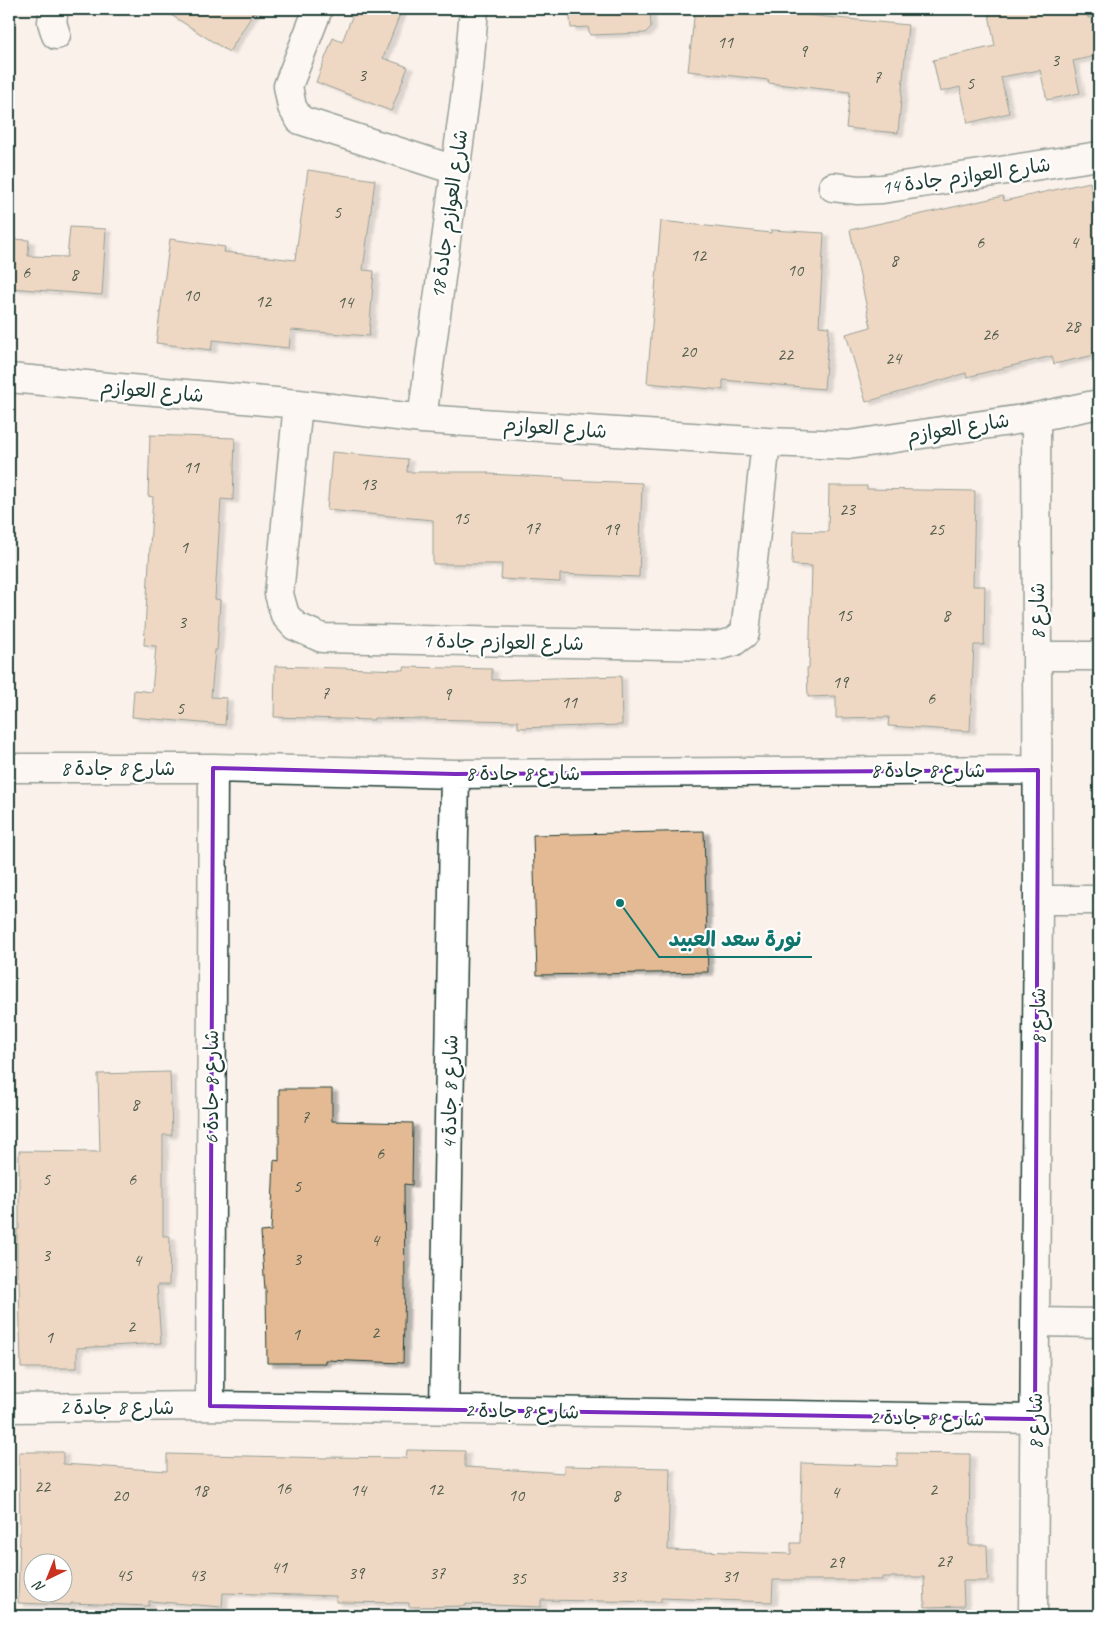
<svg xmlns="http://www.w3.org/2000/svg" width="1108" height="1625" viewBox="0 0 1108 1625" font-family="Caveat,'Playpen Sans Arabic',sans-serif">
	<defs>
		<filter id="shadow"><feDropShadow dx="5.5" dy="3" stdDeviation="1" flood-color="#0004"/></filter>
	</defs>
	<rect width="100%" height="100%" fill="#f9f1ea"/>
	<filter id="ink" filterUnits="userSpaceOnUse"><feTurbulence type="fractalNoise" baseFrequency=".02" numOctaves="2"/><feDisplacementMap in="SourceGraphic" scale="10" xChannelSelector="R" yChannelSelector="G"/><feConvolveMatrix kernelMatrix="1 2 1 2 8 2 1 2 1" color-interpolation-filters="sRGB"/></filter>
	<g filter="url(#ink)">
		<path fill="#e3ba94" stroke="#1f3d34" fill-rule="evenodd" filter="url(#shadow)" d="M 162,9 L 256,9 L 229,52 Z
			M 355,9 L 402,9 L 383,58 L 408,67 L 391,111 L 316,82 L 333,38 L 342,42 Z
			M 569,9 L 650,9 L 651,27 L 645,33 L 590,35 L 588,27 L 571,28 Z
			M 695,9 L 719,9 L 775,15 L 776,12 L 908,25 L 898,133 L 846,128 L 850,92 L 768,83 L 769,80 L 688,71 Z
			M 988,9 L 1087,9 L 1088,18 L 1099,15 L 1099,55 L 1073,61 L 1080,93 L 1047,100 L 1040,70 L 1001,77 L 1009,113 L 968,123 L 960,87 L 940,92 L 933,60 L 995,46 Z
			M 308,170 L 375,180 L 363,270 L 374,271 L 369,336 L 291,330 L 289,348 L 213,340 L 211,350 L 156,343 L 170,239 L 225,247 L 224,252 L 295,260 Z
			M 1090,182 L 1099,223 L 1099,354 L 1054,364 L 1052,356 L 967,377 L 966,373 L 866,402 L 846,334 L 871,327 L 850,230 L 1003,196 L 1004,201 Z
			M 661,221 L 771,233 L 771,230 L 824,233 L 819,326 L 829,327 L 824,389 L 723,380 L 723,390 L 647,383 Z
			M 70,227 L 106,229 L 102,295 L 9,288 L 9,239 L 29,240 L 28,256 L 67,257 Z
			M 150,435 L 235,438 L 233,500 L 221,499 L 215,599 L 220,600 L 217,650 L 215,650 L 211,697 L 227,698 L 225,725 L 132,717 L 134,690 L 152,692 L 156,646 L 144,645 L 153,497 L 148,496 Z
			M 332,452 L 408,459 L 407,472 L 488,472 L 488,474 L 564,478 L 564,480 L 642,483 L 639,577 L 560,574 L 560,582 L 501,579 L 502,564 L 433,564 L 433,520 L 327,510 Z
			M 829,486 L 867,486 L 867,489 L 975,491 L 973,586 L 985,586 L 984,645 L 974,645 L 970,731 L 888,726 L 889,717 L 836,718 L 836,696 L 808,697 L 807,668 L 809,668 L 812,566 L 792,565 L 793,531 L 828,532 Z
			M 275,666 L 404,670 L 404,667 L 492,669 L 492,680 L 621,676 L 622,725 L 518,728 L 518,721 L 374,718 L 374,720 L 274,717 Z
			M 704,831 L 708,972 L 537,975 L 533,835 Z
			M 170,1072 L 172,1135 L 163,1135 L 163,1236 L 170,1236 L 169,1285 L 157,1285 L 161,1343 L 77,1348 L 77,1368 L 21,1368 L 19,1281 L 17,1281 L 17,1229 L 19,1229 L 19,1151 L 100,1152 L 98,1074 Z
			M 279,1089 L 332,1089 L 332,1121 L 413,1123 L 412,1185 L 404,1184 L 405,1285 L 403,1363 L 325,1360 L 325,1363 L 267,1363 L 266,1290 L 265,1290 L 261,1232 L 271,1231 L 274,1160 L 279,1161 Z
			M 407,1450 L 465,1451 L 465,1467 L 564,1473 L 564,1466 L 670,1468 L 668,1550 L 791,1554 L 791,1543 L 800,1543 L 802,1463 L 897,1466 L 897,1453 L 970,1454 L 969,1545 L 987,1545 L 988,1581 L 963,1581 L 964,1606 L 925,1607 L 924,1577 L 882,1577 L 882,1580 L 773,1580 L 772,1602 L 661,1598 L 661,1602 L 541,1600 L 541,1607 L 466,1604 L 466,1606 L 409,1607 L 409,1603 L 336,1602 L 336,1596 L 223,1593 L 222,1607 L 149,1601 L 149,1606 L 71,1603 L 71,1605 L 18,1603 L 20,1531 L 19,1452 L 63,1452 L 63,1464 L 167,1471 L 167,1454 L 327,1458 L 327,1457 L 406,1458 ZM 32,1562 L 62,1562 L 62,1592 L 32,1592 Z"/>
		<g fill="none" stroke-linecap="round" stroke-linejoin="round">
			<g stroke="#1f3d34" stroke-width="31">
				<path id="street" d="M 54,9 L 52,22 L 56,35
					M 318,9 L 288,86 L 292,107 L 300,120 L 455,170
					M 833,187 L 858,190 L 882,189 L 1099,156
					M 9,378 L 298,404 L 422,419 L 766,442 L 848,445 L 1036,417 L 1099,404
					M 298,404 L 279,594 L 285,615 L 295,626 L 322,638 L 717,646 L 733,642 L 745,633 L 766,442
					M 422,419 L 469,69 L 474,9
					M 1037,656 L 1099,656
					M 9,768 L 213,768 L 455,774 L 1038,770
					M 1038,900 L 1099,900
					M 1035,1322 L 1099,1323
					M 210,1406 L 213,768
					M 9,1408 L 210,1406 L 1035,1419
					M 444,1410 L 455,774
					M 1033,1616 L 1038,900 L 1036,417"/>
			</g>
			<use href="#street" stroke="#fff" stroke-width="28"/>
		</g>
	</g>
	<path d="M0 0H1108V1625H0ZM 213,768 L 455,774 L 1038,770 L 1035,1419 L 210,1406 Z" fill="#f9f1ea" fill-opacity=".55" fill-rule="evenodd"/>
	<path fill="none" stroke="#7b2cbf" stroke-width="4" stroke-linejoin="round" d="M 213,768 L 455,774 L 1038,770 L 1035,1419 L 210,1406 Z"/>
	<g text-anchor="middle" dominant-baseline="central" stroke-width="4.5" stroke-linejoin="round" paint-order="stroke">
		<g font-size="18" fill="#505c4c">
			<text x="725" y="42">11</text>
			<text x="803" y="51">9</text>
			<text x="1055" y="60">3</text>
			<text x="362" y="75">3</text>
			<text x="877" y="77">7</text>
			<text x="970" y="83">5</text>
			<text x="337" y="212">5</text>
			<text x="980" y="242">6</text>
			<text x="1074" y="242">4</text>
			<text x="698" y="255">12</text>
			<text x="894" y="260">8</text>
			<text x="795" y="270">10</text>
			<text x="26" y="272">6</text>
			<text x="74" y="274">8</text>
			<text x="191" y="295">10</text>
			<text x="263" y="301">12</text>
			<text x="345" y="302">14</text>
			<text x="1072" y="326">28</text>
			<text x="990" y="334">26</text>
			<text x="688" y="351">20</text>
			<text x="785" y="354">22</text>
			<text x="893" y="358">24</text>
			<text x="191" y="467">11</text>
			<text x="368" y="484">13</text>
			<text x="847" y="509">23</text>
			<text x="461" y="518">15</text>
			<text x="532" y="528">17</text>
			<text x="611" y="529">19</text>
			<text x="936" y="529">25</text>
			<text x="184" y="547">1</text>
			<text x="844" y="615">15</text>
			<text x="946" y="615">8</text>
			<text x="182" y="622">3</text>
			<text x="840" y="682">19</text>
			<text x="325" y="693">7</text>
			<text x="447" y="694">9</text>
			<text x="931" y="698">6</text>
			<text x="569" y="702">11</text>
			<text x="180" y="708">5</text>
			<text x="135" y="1104">8</text>
			<text x="305" y="1117">7</text>
			<text x="380" y="1153">6</text>
			<text x="46" y="1179">5</text>
			<text x="132" y="1179">6</text>
			<text x="297" y="1186">5</text>
			<text x="375" y="1240">4</text>
			<text x="46" y="1255">3</text>
			<text x="297" y="1259">3</text>
			<text x="137" y="1260">4</text>
			<text x="131" y="1326">2</text>
			<text x="375" y="1332">2</text>
			<text x="296" y="1334">1</text>
			<text x="49" y="1337">1</text>
			<text x="42" y="1486">22</text>
			<text x="283" y="1488">16</text>
			<text x="435" y="1489">12</text>
			<text x="933" y="1489">2</text>
			<text x="200" y="1490">18</text>
			<text x="358" y="1490">14</text>
			<text x="835" y="1492">4</text>
			<text x="120" y="1495">20</text>
			<text x="516" y="1495">10</text>
			<text x="616" y="1495">8</text>
			<text x="944" y="1561">27</text>
			<text x="836" y="1562">29</text>
			<text x="279" y="1567">41</text>
			<text x="356" y="1573">39</text>
			<text x="437" y="1573">37</text>
			<text x="124" y="1575">45</text>
			<text x="197" y="1575">43</text>
			<text x="618" y="1576">33</text>
			<text x="730" y="1576">31</text>
			<text x="518" y="1578">35</text>
		</g>
		<g font-size="20" fill="#1f3d34" stroke="#fff">
			<text transform="translate(966 176) rotate(-8)">شارع العوازم جادة 14</text>
			<text transform="translate(449 214) rotate(-82)">شارع العوازم جادة 18</text>
			<text transform="translate(152 391) rotate(5)">شارع العوازم</text>
			<text transform="translate(555 428) rotate(4)">شارع العوازم</text>
			<text transform="translate(958 428) rotate(-9)">شارع العوازم</text>
			<text transform="translate(1037 611) rotate(-90)">شارع 8</text>
			<text transform="translate(503 642) rotate(1)">شارع العوازم جادة 1</text>
			<text x="118" y="768">شارع 8 جادة 8</text>
			<text x="928" y="770">شارع 8 جادة 8</text>
			<text x="523" y="773">شارع 8 جادة 8</text>
			<text transform="translate(1038 1016) rotate(-90)">شارع 8</text>
			<text transform="translate(211 1087) rotate(-90)">شارع 8 جادة 6</text>
			<text transform="translate(450 1092) rotate(-89)">شارع 8 جادة 4</text>
			<text x="117" y="1407">شارع 8 جادة 2</text>
			<text transform="translate(522 1411) rotate(1)">شارع 8 جادة 2</text>
			<text transform="translate(927 1418) rotate(1)">شارع 8 جادة 2</text>
			<text transform="translate(1035 1421) rotate(-90)">شارع 8</text>
		</g>
	</g>
	<path fill="none" stroke="#0f766e" stroke-width="2" d="M620 903L659 957H812"/>
	<circle fill="#0f766e" stroke="#fff" stroke-width="2" cx="620" cy="903" r="5"/>
	<g font-size="21" text-anchor="middle" font-weight="bold" fill="#0f766e" stroke="#fff" stroke-width="4.5" stroke-linejoin="round" paint-order="stroke">
		<text x="735" y="946">نورة سعد العبيد</text>
	</g>
	<rect width="1108" height="1625" fill="none" stroke="#fff" stroke-width="30"/>
	<rect x="15" y="15" width="1078" height="1595" fill="none" stroke="#1f3d34" stroke-width="2" filter="url(#ink)"/>
	<g transform="translate(48 1578) rotate(223)"><circle r="24" fill="#ffffff" stroke="#a5b1ae"/>
	<path d="M0-4L9 19L0 12L-9 19Z" fill="#c8321e"/>
	<text y="-8" font-size="14" font-weight="bold" text-anchor="middle" fill="#1f3d34">N</text>
	</g>
</svg>
